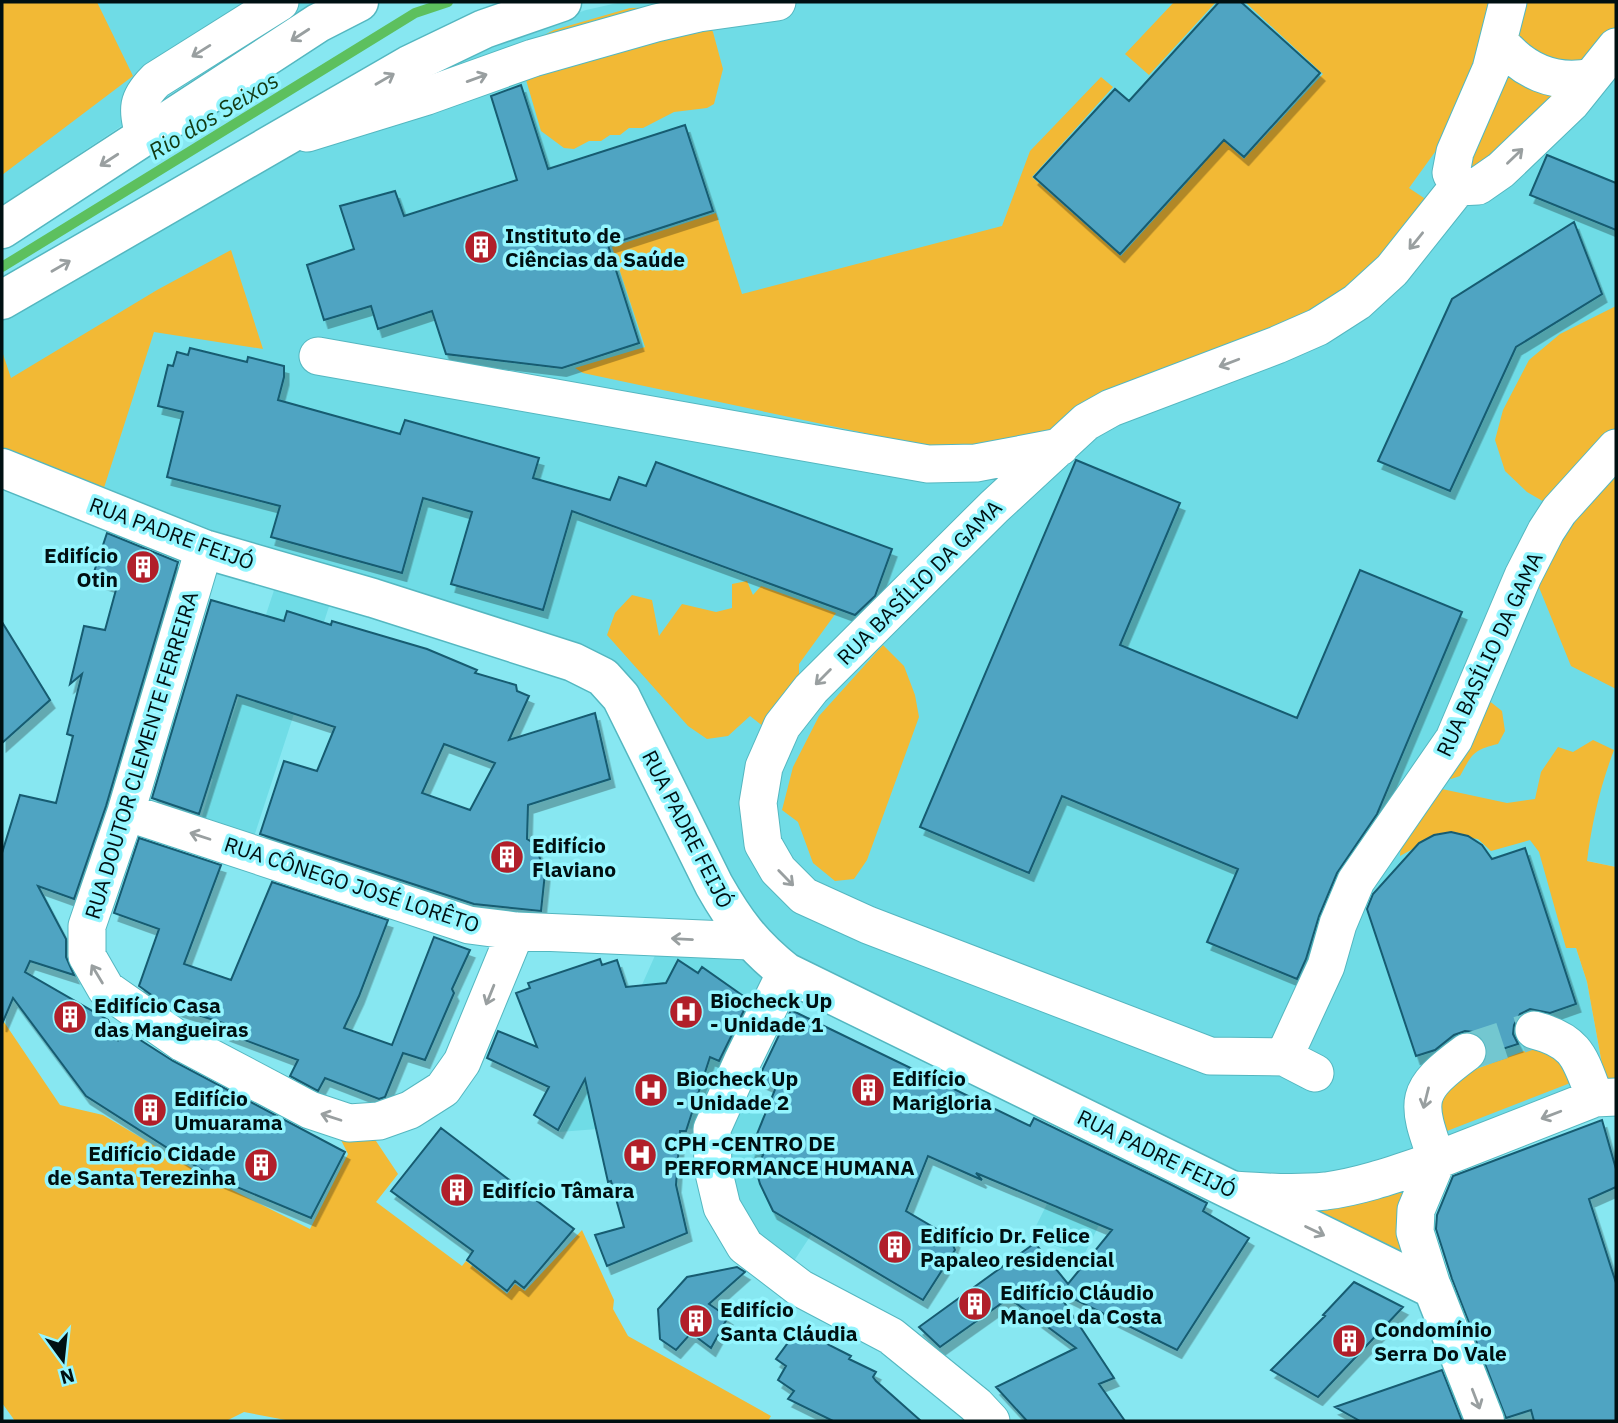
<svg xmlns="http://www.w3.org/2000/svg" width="1618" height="1423" viewBox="0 0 1618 1423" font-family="'IBM Plex Sans',sans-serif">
	<defs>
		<filter id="shadow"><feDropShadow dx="4.5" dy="8" stdDeviation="0" flood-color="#0004"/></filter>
	</defs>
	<rect width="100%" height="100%" fill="#87e7f1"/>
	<path fill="#6fdce6" d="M 2,2 L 318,2 L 297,13 L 162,99 L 2,205 Z
		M 622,2 L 1616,2 L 1616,867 L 1588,861 L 1576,948 L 1587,982 L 1606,1086 L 1371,1172 L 1235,1177 L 758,938 L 626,693 L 2,461 L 2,310 L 414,84 L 497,42 L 586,10 Z
		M 280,572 L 335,588 L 249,852 L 197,834 L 213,779 L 142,759 L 157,708 L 229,727 Z
		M 661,942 L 704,943 L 781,973 L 707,1129 L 623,1127 L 559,1132 L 594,1064 L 621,1032 Z
		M 730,1100 L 861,1159 L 790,1267 L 764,1243 L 729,1187 Z
		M 1084,1130 L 1135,1153 L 1083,1257 L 1031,1236 Z"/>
	<path fill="#f2b935" d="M 2,2 L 97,2 L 133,76 L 2,175 Z
		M 1174,2 L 1216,2 L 1149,75 L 1125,54 Z
		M 1245,2 L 1499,2 L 1461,116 L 1409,188 L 1436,206 L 1355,294 L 1057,442 L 963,454 L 583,373 L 575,368 L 645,347 L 612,247 L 716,213 L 742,294 L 1002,226 L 1030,151 L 1101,77 L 1113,87 L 1032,177 L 1121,256 L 1202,166 L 1176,142 L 1198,118 L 1244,159 L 1323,74 Z
		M 1514,2 L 1616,2 L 1616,39 L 1582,74 L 1511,46 Z
		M 696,6 L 713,32 L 723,69 L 714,104 L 707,108 L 674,112 L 643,128 L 629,128 L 620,135 L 610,135 L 601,141 L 589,141 L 574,149 L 564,148 L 541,131 L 517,49 L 554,30 L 630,8 Z
		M 1498,73 L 1564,85 L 1472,181 L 1461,157 Z
		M 231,250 L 263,349 L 154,332 L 102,494 L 2,455 L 2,351 L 11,378 L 157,290 Z
		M 1616,306 L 1616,446 L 1558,510 L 1527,492 L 1505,471 L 1495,440 L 1503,410 L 1529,360 L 1560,334 Z
		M 1616,451 L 1616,689 L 1571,666 L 1536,580 Z
		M 747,581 L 753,595 L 761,586 L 836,613 L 799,664 L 799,687 L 768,730 L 750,716 L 728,736 L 707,739 L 688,726 L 607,635 L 615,613 L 632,595 L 652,600 L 659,636 L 682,604 L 716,612 L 732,608 L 732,584 Z
		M 883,645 L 904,666 L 915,695 L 919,717 L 867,860 L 854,879 L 835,881 L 813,863 L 798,822 L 782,810 L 793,767 L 819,716 Z
		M 1483,696 L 1502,711 L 1505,731 L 1498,744 C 1473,750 1472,754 1460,776 L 1451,779 L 1439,775 Z
		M 1593,740 L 1614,750 C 1600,787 1592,822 1587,861 L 1616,867 L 1616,1088 L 1606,1086 L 1587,982 L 1576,948 L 1566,948 L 1539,852 L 1530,840 L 1491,851 L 1478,839 L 1440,834 L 1400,856 L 1402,825 L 1428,786 L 1507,803 L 1535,799 L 1541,772 L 1558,747 L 1573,752 Z
		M 2,1019 L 60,1105 L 103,1115 L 210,1179 L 310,1229 L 348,1154 L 330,1118 L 364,1123 L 398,1174 L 376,1202 L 462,1266 L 466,1261 L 507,1294 L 515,1284 L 525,1291 L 582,1230 L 614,1300 L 613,1309 L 628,1336 L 771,1416 L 768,1421 L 291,1421 L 244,1412 L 226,1421 L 15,1421 L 2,1403 Z
		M 1547,1046 L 1578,1080 L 1447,1131 L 1442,1115 L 1441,1101 L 1458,1076 L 1529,1049 Z
		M 1429,1167 L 1423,1277 L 1288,1198 Z"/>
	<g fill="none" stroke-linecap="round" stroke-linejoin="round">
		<path stroke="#5dc05e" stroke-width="10" d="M 2,267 L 415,13 L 448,2"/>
	</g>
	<path fill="#4fa4c2" stroke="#175b71" stroke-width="2" fill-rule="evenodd" filter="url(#shadow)" d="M 1219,2 L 1241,2 L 1320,73 L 1244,157 L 1224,140 L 1120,254 L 1034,177 L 1115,89 L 1129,101 Z
		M 521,85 L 548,169 L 685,125 L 713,211 L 608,245 L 639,343 L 562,368 L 446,354 L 432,311 L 378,329 L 371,306 L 324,320 L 307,265 L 354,249 L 340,206 L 395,191 L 404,216 L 517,180 L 491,96 Z
		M 1547,155 L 1616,183 L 1616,230 L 1530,195 Z
		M 1574,222 L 1602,294 L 1516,347 L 1450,491 L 1378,461 L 1452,299 Z
		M 190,348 L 247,362 L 248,357 L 284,366 L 284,377 L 278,400 L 400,434 L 405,420 L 539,458 L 533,478 L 610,500 L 619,477 L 646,486 L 656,462 L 892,549 L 875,596 L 855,615 L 572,511 L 543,610 L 451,584 L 472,512 L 423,498 L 402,573 L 271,537 L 280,506 L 167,477 L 183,412 L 158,406 L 168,365 L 173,366 L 177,352 L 188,355 Z
		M 1076,460 L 1180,503 L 1120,645 L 1297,718 L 1360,570 L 1462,612 L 1377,814 L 1337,873 L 1319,916 L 1306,959 L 1297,979 L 1207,942 L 1238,869 L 1062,796 L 1029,873 L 920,827 Z
		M 107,533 L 178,562 L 106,806 L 74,899 L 38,886 L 66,939 L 66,957 L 74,975 L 30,961 L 25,972 L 108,1020 L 118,1040 L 123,1029 L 173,1061 L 345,1152 L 311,1218 L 213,1177 L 86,1096 L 13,998 L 2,1024 L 2,853 L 20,795 L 56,803 L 73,736 L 67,734 L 82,674 L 70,684 L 84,626 L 105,630 L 117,586 L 92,578 Z
		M 211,600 L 284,621 L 287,611 L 331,625 L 332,621 L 427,649 L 477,670 L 475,673 L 516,685 L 517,691 L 529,696 L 509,740 L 595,713 L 610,779 L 528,805 L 527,839 L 535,844 L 545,873 L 541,911 L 474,904 L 260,834 L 284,761 L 317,771 L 335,727 L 237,695 L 199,814 L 152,798 ZM 444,744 L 495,763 L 470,810 L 422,793 Z
		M 2,622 L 50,700 L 2,743 Z
		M 1451,832 L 1468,836 L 1482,845 L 1492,859 L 1525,848 L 1576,1004 L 1550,1013 L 1530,1009 L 1520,1014 L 1514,1025 L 1513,1034 L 1518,1044 L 1487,1054 L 1488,1049 L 1483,1039 L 1474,1032 L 1465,1031 L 1454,1035 L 1435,1050 L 1416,1056 L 1367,909 L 1373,894 L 1419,843 L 1434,835 Z
		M 139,838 L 221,865 L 184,964 L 231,980 L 272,882 L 388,920 L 359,996 L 344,1028 L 392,1045 L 434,937 L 470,950 L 452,989 L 454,993 L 425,1060 L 403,1053 L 385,1097 L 379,1099 L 325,1078 L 318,1091 L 290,1076 L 298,1060 L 226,1033 L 229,1025 L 164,1004 L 139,986 L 159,929 L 114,913 Z
		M 600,959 L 602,965 L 617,960 L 626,987 L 666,983 L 678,960 L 698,973 L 702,967 L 749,1000 L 719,1061 L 710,1057 L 686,1131 L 680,1131 L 676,1185 L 687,1233 L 607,1266 L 595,1235 L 624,1227 L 611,1181 L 608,1182 L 585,1079 L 558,1130 L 534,1115 L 549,1087 L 487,1058 L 498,1031 L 537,1047 L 516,993 L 530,988 L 528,983 Z
		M 791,1010 L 1030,1126 L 1034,1118 L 1168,1183 L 1207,1203 L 1203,1211 L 1249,1238 L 1177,1350 L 1056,1290 L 1114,1378 L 1099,1384 L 1125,1421 L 1027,1421 L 996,1387 L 1076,1348 L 1009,1298 L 940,1347 L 919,1327 L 1035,1243 L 1068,1284 L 1112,1230 L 976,1173 L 982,1180 L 928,1156 L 906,1211 L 955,1240 L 953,1245 L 955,1250 L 923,1300 L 773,1211 L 760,1184 L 756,1170 L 763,1155 L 751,1149 L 776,1087 L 758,1079 Z
		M 1602,1120 L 1616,1169 L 1616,1187 L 1589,1199 L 1616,1283 L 1616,1421 L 1534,1421 L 1531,1410 L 1506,1418 L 1452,1279 L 1436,1229 L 1437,1215 L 1453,1176 Z
		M 441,1128 L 574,1229 L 524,1288 L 515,1281 L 507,1291 L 467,1260 L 473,1251 L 391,1191 Z
		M 737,1267 L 745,1272 L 709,1304 L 728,1317 L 711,1348 L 691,1333 L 676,1350 L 660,1339 L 658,1309 L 687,1277 Z
		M 1354,1282 L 1403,1307 L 1318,1397 L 1271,1370 L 1325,1316 L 1323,1315 Z
		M 801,1325 L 829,1345 L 851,1356 L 849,1359 L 876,1372 L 873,1377 L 876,1381 L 921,1421 L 833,1421 L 788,1399 L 794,1391 L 778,1380 L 786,1366 L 776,1359 Z
		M 1442,1370 L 1462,1421 L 1360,1421 L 1335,1407 Z"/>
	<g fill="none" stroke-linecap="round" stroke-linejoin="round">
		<path stroke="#73c7d0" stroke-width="37" stroke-dasharray="37 18" stroke-linecap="butt" d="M 1467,1052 L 1534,1030"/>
		<g stroke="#54b7c0" stroke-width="39">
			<path id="minor" d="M 1499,41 C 1523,71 1554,85 1592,77
				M 307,133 L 427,96 L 533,58 L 656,23 L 699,13 L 777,2
				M 144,137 C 138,109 135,101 156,80 L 280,2
				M 1458,187 L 1392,270 L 1357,302 L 1318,327 L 1277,345 L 1111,408 L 1086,422 L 994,507 L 811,689 L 782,726 L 764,767 L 758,803 L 763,844 L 778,870 L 804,896 L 868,925 L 1210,1056 L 1284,1057 L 1326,966 L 1338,924 L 1356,881 L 1454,739 L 1523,576 L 1546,531 L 1559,511 L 1616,448
				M 1458,187 L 1478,186 L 1501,170 L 1571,103 L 1616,47
				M 1458,187 L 1451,173 L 1455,152 L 1491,69 L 1508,2
				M 318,356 L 928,464 L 976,463 L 1060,447
				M 204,549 L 126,812 L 87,926 L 87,956 L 106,989 L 183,1043 L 310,1110 L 349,1123 L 379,1121 L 410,1110 L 443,1089 L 462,1062 L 516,931
				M 126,812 L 469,925 L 516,931 L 750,941
				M 786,972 L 743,1060 L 712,1129 L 713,1169 L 722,1207 L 745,1246 L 800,1288 L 891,1336 L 976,1405 L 991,1421
				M 1534,1030 C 1578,1041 1580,1059 1595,1098
				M 1284,1057 L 1315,1073
				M 1232,1190 C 1264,1192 1295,1194 1326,1191 C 1364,1186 1401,1172 1437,1160 C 1415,1099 1414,1091 1467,1052
				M 1433,1289 L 1415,1232 L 1416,1210 L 1437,1160 L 1595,1098 L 1616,1097"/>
		</g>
		<g stroke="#54b7c0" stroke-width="41">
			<path id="major" d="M 2,229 L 318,23 L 359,2
				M 2,300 L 409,65 L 484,29 L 562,2
				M 2,468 L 204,549 L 373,598 L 573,662 L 603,677 L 621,697 L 714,885 C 735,922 752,945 786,972 L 1433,1289 L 1485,1421"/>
		</g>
		<use href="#minor" stroke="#fff" stroke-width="37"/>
		<use href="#major" stroke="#fff" stroke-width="38"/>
	</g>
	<defs><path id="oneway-shaft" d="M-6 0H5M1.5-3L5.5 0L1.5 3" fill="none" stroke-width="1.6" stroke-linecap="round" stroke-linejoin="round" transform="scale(1.75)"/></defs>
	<g stroke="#999fa0">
		<use href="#oneway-shaft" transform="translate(300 35) rotate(147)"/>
		<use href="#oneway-shaft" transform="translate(201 51) rotate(148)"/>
		<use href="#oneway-shaft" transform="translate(477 78) rotate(-20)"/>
		<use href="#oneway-shaft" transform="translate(385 79) rotate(-30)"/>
		<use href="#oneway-shaft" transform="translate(1515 156) rotate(-44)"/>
		<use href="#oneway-shaft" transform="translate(109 160) rotate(147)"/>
		<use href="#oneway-shaft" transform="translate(1416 241) rotate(129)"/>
		<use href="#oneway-shaft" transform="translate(61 266) rotate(-30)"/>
		<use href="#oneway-shaft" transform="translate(1229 363) rotate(159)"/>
		<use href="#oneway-shaft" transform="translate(823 677) rotate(135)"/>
		<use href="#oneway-shaft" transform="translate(200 836) rotate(-162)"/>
		<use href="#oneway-shaft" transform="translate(786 878) rotate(46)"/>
		<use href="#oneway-shaft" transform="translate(682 939) rotate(-177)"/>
		<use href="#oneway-shaft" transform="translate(97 974) rotate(-121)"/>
		<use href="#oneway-shaft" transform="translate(490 995) rotate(112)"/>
		<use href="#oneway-shaft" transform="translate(1426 1098) rotate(104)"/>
		<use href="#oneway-shaft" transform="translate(1551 1115) rotate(159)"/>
		<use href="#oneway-shaft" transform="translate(331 1117) rotate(-162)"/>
		<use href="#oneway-shaft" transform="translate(1315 1231) rotate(26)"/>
		<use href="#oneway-shaft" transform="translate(1476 1399) rotate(69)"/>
	</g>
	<defs>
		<g id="building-disc" transform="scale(1.75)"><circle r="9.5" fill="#b11f2a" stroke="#94f5fe"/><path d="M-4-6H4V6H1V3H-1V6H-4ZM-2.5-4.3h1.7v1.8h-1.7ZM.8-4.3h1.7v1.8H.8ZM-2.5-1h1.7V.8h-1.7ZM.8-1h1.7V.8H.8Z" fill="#fff"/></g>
		<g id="hospital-disc" transform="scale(1.75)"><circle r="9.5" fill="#b11f2a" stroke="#94f5fe"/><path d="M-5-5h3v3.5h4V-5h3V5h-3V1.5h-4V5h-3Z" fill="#fff"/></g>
	</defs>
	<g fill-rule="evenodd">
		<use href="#building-disc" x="481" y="247"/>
		<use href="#building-disc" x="143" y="567"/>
		<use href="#building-disc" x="507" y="857"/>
		<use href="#hospital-disc" x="686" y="1012"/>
		<use href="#building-disc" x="70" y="1017"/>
		<use href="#hospital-disc" x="651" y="1090"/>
		<use href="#building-disc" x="868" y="1090"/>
		<use href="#building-disc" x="150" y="1110"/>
		<use href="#hospital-disc" x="640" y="1155"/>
		<use href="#building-disc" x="261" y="1165"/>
		<use href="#building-disc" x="457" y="1190"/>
		<use href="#building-disc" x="895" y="1247"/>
		<use href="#building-disc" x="975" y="1304"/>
		<use href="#building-disc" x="696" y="1321"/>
		<use href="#building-disc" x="1349" y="1341"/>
	</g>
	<g text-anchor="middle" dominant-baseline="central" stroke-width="7" stroke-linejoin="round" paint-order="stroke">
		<g font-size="21" font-weight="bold" fill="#001012" stroke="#94f5fe" text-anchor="start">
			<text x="505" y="235">Instituto de<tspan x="505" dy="24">Ciências da Saúde</tspan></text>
			<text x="118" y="555" text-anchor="end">Edifício<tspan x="118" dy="24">Otin</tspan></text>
			<text x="532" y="845">Edifício<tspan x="532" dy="24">Flaviano</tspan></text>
			<text x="710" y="1000">Biocheck Up<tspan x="710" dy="24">- Unidade 1</tspan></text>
			<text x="94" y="1005">Edifício Casa<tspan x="94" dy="24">das Mangueiras</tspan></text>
			<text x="676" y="1078">Biocheck Up<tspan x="676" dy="24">- Unidade 2</tspan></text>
			<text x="892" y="1078">Edifício<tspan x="892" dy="24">Marigloria</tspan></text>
			<text x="174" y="1098">Edifício<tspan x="174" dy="24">Umuarama</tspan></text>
			<text x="664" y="1143">CPH -CENTRO DE<tspan x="664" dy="24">PERFORMANCE HUMANA</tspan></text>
			<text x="236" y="1153" text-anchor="end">Edifício Cidade<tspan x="236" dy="24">de Santa Terezinha</tspan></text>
			<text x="482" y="1190">Edifício Tâmara</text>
			<text x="920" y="1235">Edifício Dr. Felice<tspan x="920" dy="24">Papaleo residencial</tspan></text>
			<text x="1000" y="1292">Edifício Cláudio<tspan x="1000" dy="24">Manoel da Costa</tspan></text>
			<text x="720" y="1309">Edifício<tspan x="720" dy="24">Santa Cláudia</tspan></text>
			<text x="1374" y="1329">Condomínio<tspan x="1374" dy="24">Serra Do Vale</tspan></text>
		</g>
		<g font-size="21" fill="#001012" stroke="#94f5fe">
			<text transform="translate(172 533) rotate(20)">RUA PADRE FEIJÓ</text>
			<text transform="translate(919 582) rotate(-45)">RUA BASÍLIO DA GAMA</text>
			<text transform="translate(1489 654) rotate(-65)">RUA BASÍLIO DA GAMA</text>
			<text transform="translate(141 755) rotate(-73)">RUA DOUTOR CLEMENTE FERREIRA</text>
			<text transform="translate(688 829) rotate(63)">RUA PADRE FEIJÓ</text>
			<text transform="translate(352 884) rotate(18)">RUA CÔNEGO JOSÉ LORÊTO</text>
			<text transform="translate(1157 1153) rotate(26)">RUA PADRE FEIJÓ</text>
		</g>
		<g font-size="23" font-style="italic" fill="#123a13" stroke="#94f5fe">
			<text transform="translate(213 115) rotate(-31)">Rio dos Seixos</text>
		</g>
	</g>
	<rect width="1618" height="1423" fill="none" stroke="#001012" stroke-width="7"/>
	<g transform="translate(63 1360) rotate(165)" stroke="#94f5fe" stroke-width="5" paint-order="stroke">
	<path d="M0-5L12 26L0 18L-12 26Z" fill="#001012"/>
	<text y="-10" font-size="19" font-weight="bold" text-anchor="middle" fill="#001012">N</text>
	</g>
</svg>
